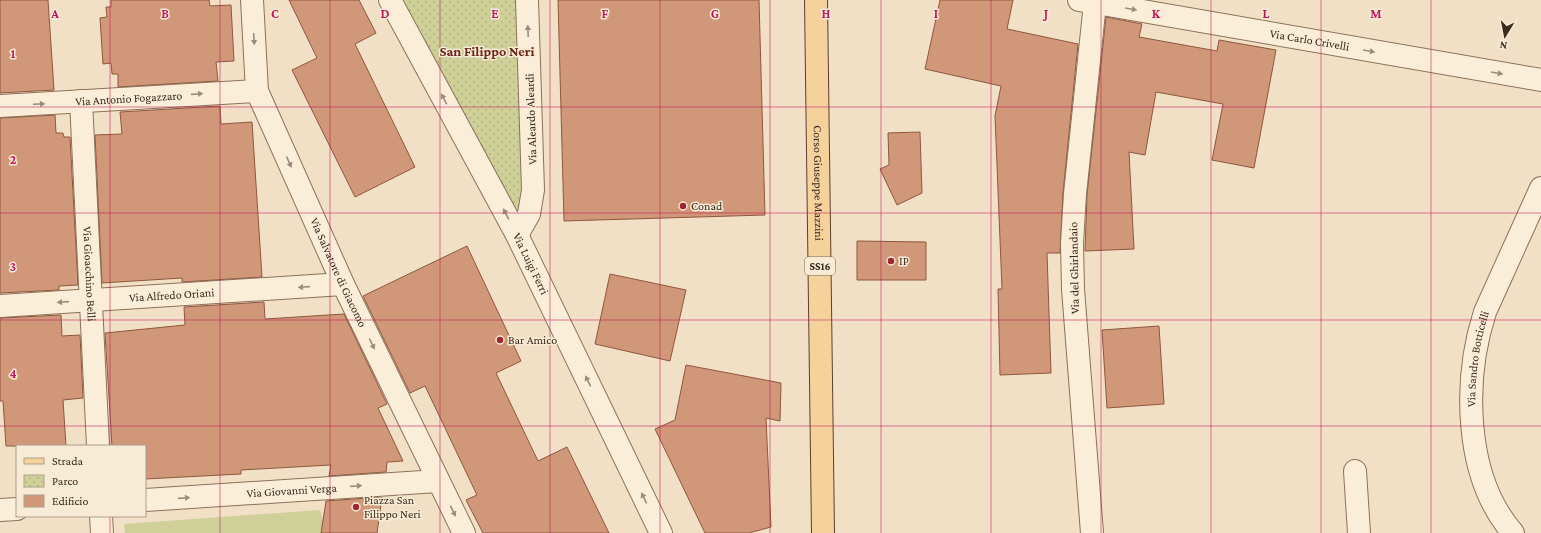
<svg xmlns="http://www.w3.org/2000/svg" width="1541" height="533" viewBox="0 0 1541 533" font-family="'Crimson Pro',serif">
	<defs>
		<pattern id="park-dots" width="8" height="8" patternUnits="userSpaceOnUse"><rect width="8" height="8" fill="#ced098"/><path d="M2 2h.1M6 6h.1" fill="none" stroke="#b2b383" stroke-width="1.8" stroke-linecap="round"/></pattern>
	</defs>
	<rect width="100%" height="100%" fill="#f1e0c5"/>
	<path fill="#ced098" d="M 320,510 L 323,521 L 321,533 L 125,533 L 124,524 Z"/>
	<path fill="url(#park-dots)" d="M 390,0 L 518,0 L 533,174 L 517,235 Z"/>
	<path fill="#d19779" stroke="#8e573e" d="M 0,0 L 48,0 L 54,90 L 0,93 Z
		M 111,0 L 209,0 L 210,6 L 231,5 L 234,61 L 216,62 L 218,81 L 118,87 L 118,74 L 112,74 L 111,63 L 103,64 L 100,18 L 107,17 L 106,7 L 111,7 Z
		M 289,0 L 359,0 L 376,33 L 355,44 L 415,167 L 355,197 L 292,70 L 317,58 Z
		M 558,0 L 759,0 L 765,215 L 564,221 Z
		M 940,0 L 1013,0 L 1007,29 L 1078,44 L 1063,193 L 1060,253 L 1047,253 L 1051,373 L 1000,375 L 998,289 L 1002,289 L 995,116 L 1001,86 L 925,69 Z
		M 1106,17 L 1142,24 L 1139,37 L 1217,51 L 1219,40 L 1276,50 L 1254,168 L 1212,160 L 1223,104 L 1156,92 L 1145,155 L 1129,152 L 1134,249 L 1085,251 L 1087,195 Z
		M 220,106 L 221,124 L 252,122 L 262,277 L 182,282 L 182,278 L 102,283 L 95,135 L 122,134 L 120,112 Z
		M 55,115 L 56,133 L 63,133 L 64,137 L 70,137 L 78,285 L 59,286 L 59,290 L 0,293 L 0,118 Z
		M 920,132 L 922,193 L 897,205 L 880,169 L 889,165 L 888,133 Z
		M 857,241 L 926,242 L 926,280 L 857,280 Z
		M 467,246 L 521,361 L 496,373 L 538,461 L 567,447 L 609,533 L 483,533 L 466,500 L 477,495 L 425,386 L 410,393 L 363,296 Z
		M 610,274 L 686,290 L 670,361 L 595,344 Z
		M 264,302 L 265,319 L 344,314 L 387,404 L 378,408 L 403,461 L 387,462 L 386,472 L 329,476 L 331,465 L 241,470 L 241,474 L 145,479 L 145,446 L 112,446 L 105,333 L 185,325 L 184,307 Z
		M 61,315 L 62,336 L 80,335 L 83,398 L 63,400 L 66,446 L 6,446 L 3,401 L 0,401 L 0,318 Z
		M 1159,326 L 1164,404 L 1107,408 L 1102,330 Z
		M 686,365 L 781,383 L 780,421 L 766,418 L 771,527 L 749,533 L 705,533 L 655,429 L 675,420 Z
		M 382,497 L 377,533 L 321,533 L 326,501 Z"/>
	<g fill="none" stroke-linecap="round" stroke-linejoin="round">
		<g stroke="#8d715a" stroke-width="24">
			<g id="street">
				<path id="s1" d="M 252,0 L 257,91 L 343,284 L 464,533"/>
				<path id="s2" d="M 390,0 L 517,235 L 661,533"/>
				<path id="s3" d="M 1079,0 L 1541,80"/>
				<path id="s4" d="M 81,101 L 98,446"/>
				<path id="s5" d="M 0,106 L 257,91"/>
				<path d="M 517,235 L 529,214 L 533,190 L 527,0"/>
				<path id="s6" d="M 0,306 L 343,284"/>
				<path d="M 1355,471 L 1359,533"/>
				<path id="s7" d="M 145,500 L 438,481"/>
				<path d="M 0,510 L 17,509"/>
				<path d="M 101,516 L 102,533"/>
				<path d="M 1092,533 L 1073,289 L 1072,243 L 1075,194 L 1095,3"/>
				<path id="s8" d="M 1513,533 C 1464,477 1463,380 1485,312 L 1541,188"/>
			</g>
		</g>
		<g stroke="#5b3f2e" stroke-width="24">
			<g id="primary">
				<path id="s9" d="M 816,0 L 823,533"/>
			</g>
		</g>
		<use href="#street" stroke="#fbeed9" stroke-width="22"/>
		<use href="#primary" stroke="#f5d29c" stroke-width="22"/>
	</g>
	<defs><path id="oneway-solid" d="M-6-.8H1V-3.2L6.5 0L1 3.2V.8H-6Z"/></defs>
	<g fill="#9c8c7c">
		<use href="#oneway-solid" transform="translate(1131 9) rotate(10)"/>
		<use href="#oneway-solid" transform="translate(528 31) rotate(-92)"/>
		<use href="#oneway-solid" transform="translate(254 39) rotate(86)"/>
		<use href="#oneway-solid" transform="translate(1369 51) rotate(10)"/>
		<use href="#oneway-solid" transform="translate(1497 73) rotate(10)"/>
		<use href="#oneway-solid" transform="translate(197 94) rotate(-4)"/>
		<use href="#oneway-solid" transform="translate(444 99) rotate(-118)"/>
		<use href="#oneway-solid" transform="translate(39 104) rotate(-3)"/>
		<use href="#oneway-solid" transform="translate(289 162) rotate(66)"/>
		<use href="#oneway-solid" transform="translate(506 214) rotate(-118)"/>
		<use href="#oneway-solid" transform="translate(304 287) rotate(176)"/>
		<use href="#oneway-solid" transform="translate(63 302) rotate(176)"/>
		<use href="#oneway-solid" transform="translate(372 344) rotate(64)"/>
		<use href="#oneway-solid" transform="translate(588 381) rotate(-116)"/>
		<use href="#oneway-solid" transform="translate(356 486) rotate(-4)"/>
		<use href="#oneway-solid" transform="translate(184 498) rotate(-4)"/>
		<use href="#oneway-solid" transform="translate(644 498) rotate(-116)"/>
		<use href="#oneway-solid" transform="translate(453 511) rotate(64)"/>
	</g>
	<path fill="none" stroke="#c2185b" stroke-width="1" stroke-opacity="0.55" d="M 110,0 L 110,446M 220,0 L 220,533M 330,0 L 330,533M 440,0 L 440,533M 550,0 L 550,533M 660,0 L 660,533M 770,0 L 770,533M 881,0 L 881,533M 991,0 L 991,533M 1101,0 L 1101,533M 1211,0 L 1211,533M 1321,0 L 1321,533M 1431,0 L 1431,533M 0,107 L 1541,107M 0,213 L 1541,213M 0,320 L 1541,320M 0,426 L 1541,426M 110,516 L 110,533"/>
	<g fill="#9f2731" stroke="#f7ebd5" stroke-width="1.5">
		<circle cx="683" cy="206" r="4"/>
		<circle cx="891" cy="261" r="4"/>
		<circle cx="500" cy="340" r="4"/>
		<circle cx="356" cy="507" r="4"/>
	</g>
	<g text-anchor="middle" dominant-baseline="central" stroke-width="3" stroke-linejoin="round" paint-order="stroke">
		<rect fill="#f7ebd5" stroke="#746556" stroke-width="1" x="805" y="257" width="30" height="18" rx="3"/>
		<g font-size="11" font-weight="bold" fill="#3c2b1f">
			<text x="820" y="266">SS16</text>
		</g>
		<g font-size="12" fill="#3c2b1f" stroke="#f7ebd5">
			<text stroke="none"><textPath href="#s3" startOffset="234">Via Carlo Crivelli</textPath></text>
			<text stroke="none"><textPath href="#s5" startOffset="129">Via Antonio Fogazzaro</textPath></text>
			<text transform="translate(531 119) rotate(-92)">Via Aleardo Aleardi</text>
			<text stroke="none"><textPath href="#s9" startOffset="183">Corso Giuseppe Mazzini</textPath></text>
			<text stroke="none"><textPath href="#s2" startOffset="299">Via Luigi Ferri</textPath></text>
			<text transform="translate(1074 268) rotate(-91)">Via del Ghirlandaio</text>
			<text stroke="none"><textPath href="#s1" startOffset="290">Via Salvatore di Giacomo</textPath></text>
			<text stroke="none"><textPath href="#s4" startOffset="173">Via Gioacchino Belli</textPath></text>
			<text stroke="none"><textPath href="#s6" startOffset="172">Via Alfredo Oriani</textPath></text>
			<text stroke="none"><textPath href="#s8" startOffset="184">Via Sandro Botticelli</textPath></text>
			<text stroke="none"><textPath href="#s7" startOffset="147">Via Giovanni Verga</textPath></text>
		</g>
		<g font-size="12" fill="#3c2b1f" stroke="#f7ebd5" text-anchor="start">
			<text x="691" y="206">Conad</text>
			<text x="899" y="261">IP</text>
			<text x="508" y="340">Bar Amico</text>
			<text x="364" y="500">Piazza San<tspan x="364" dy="14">Filippo Neri</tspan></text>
		</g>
		<g font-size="14" font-weight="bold" fill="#6b261c" stroke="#f7ebd5">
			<text x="487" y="51">San Filippo Neri</text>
		</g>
	</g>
	<g font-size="13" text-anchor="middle" font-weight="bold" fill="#c2185b" stroke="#f7ebd5" stroke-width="3" stroke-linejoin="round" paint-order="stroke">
		<text x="55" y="18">A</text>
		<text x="165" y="18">B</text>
		<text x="275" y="18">C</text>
		<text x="385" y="18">D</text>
		<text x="495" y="18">E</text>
		<text x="605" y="18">F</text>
		<text x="715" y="18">G</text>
		<text x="826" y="18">H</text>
		<text x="936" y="18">I</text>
		<text x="1046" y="18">J</text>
		<text x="1156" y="18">K</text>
		<text x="1266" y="18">L</text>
		<text x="1376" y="18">M</text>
		<text x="13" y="58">1</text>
		<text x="13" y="164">2</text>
		<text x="13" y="271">3</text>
		<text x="13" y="378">4</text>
	</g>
	<rect x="16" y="445" width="130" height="72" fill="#f7ebd5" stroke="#ac9e8c"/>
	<rect x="24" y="458" width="20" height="6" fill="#f5d29c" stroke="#ac9e8c"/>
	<text x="52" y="465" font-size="12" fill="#3c2b1f">Strada</text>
	<rect x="24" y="475" width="20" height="12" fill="url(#park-dots)" stroke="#ac9e8c"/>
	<text x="52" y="485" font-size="12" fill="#3c2b1f">Parco</text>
	<rect x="24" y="495" width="20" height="12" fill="#d19779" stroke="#ac9e8c"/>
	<text x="52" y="505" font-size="12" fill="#3c2b1f">Edificio</text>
	<g transform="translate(1505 36) rotate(190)" stroke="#f7ebd5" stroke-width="3" paint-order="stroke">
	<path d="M0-3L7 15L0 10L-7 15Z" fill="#3c2b1f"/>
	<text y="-6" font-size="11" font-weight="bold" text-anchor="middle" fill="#3c2b1f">N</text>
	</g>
</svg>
